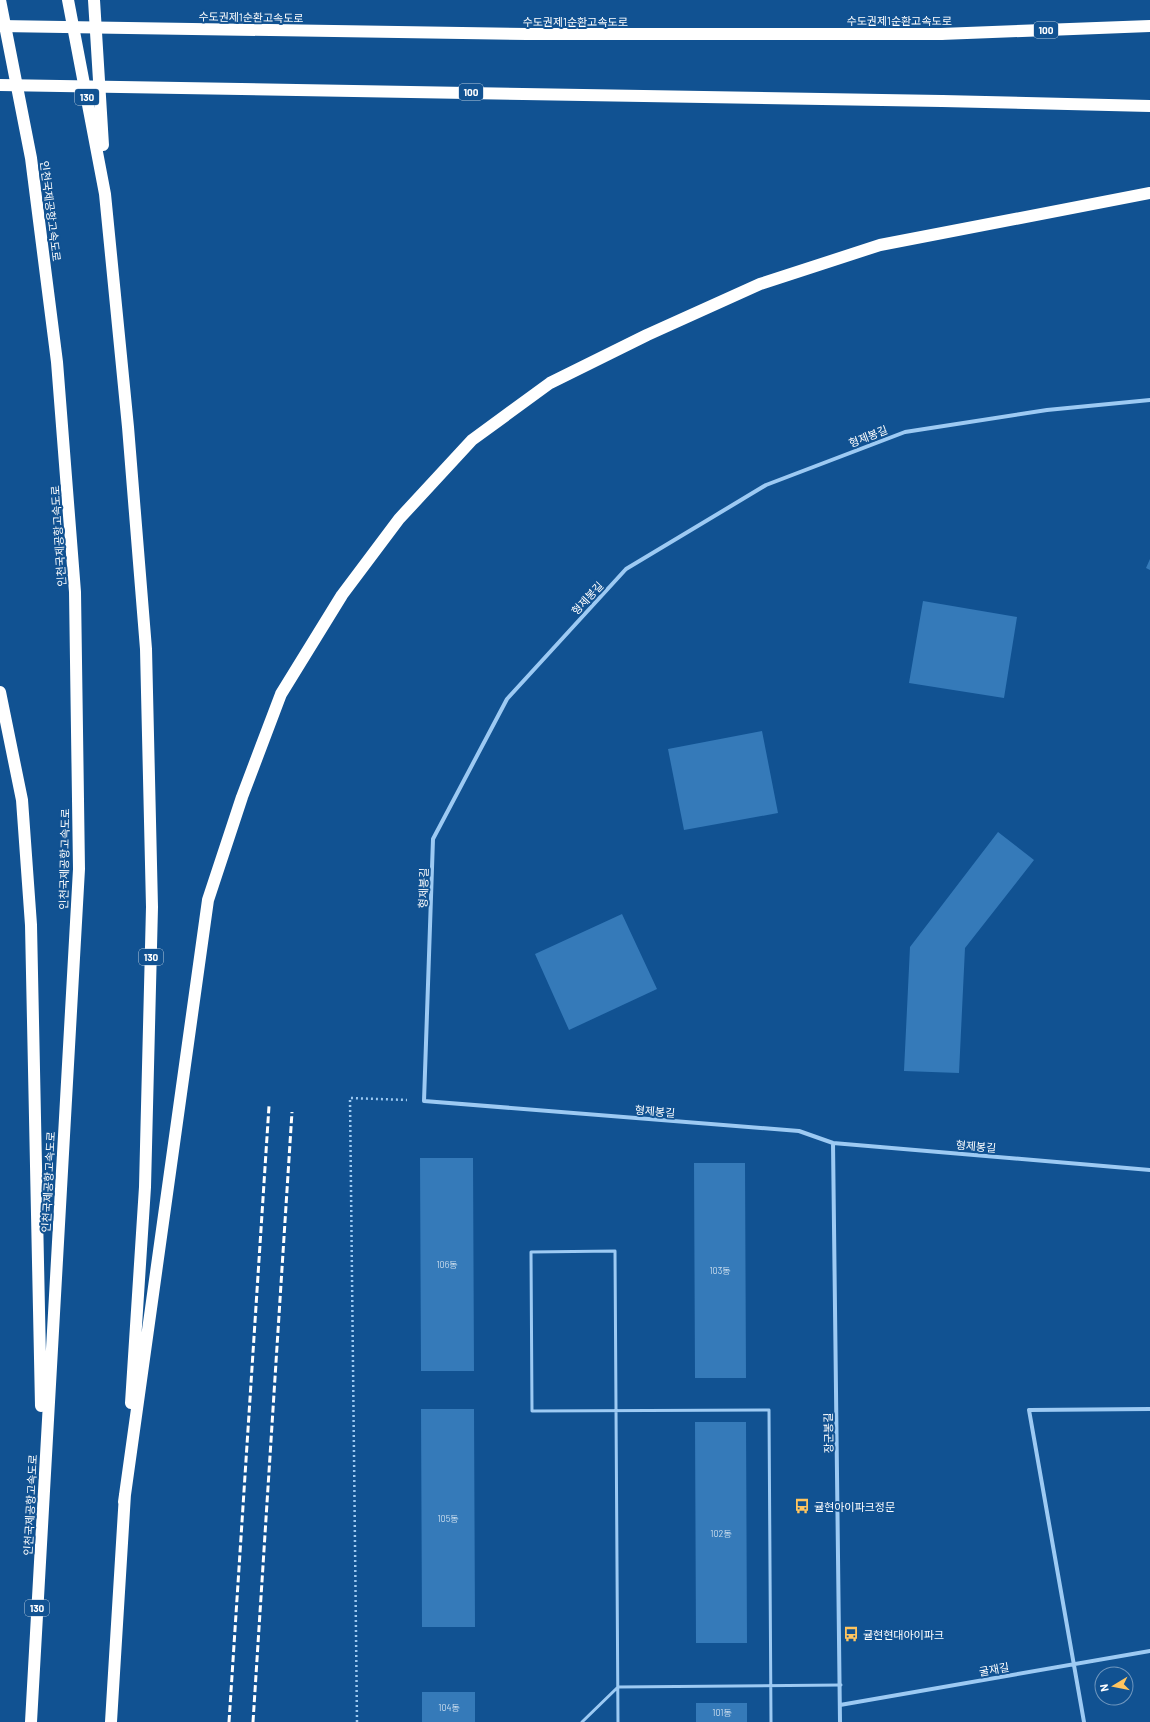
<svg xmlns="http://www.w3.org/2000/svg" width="1150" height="1722" viewBox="0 0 1150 1722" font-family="Barlow,'Noto Sans KR',sans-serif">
	<rect width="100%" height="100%" fill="#115292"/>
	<path fill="#357ab9" d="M 1150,559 L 1150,570 L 1146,568 Z
		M 923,601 L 1017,617 L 1004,698 L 909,683 Z
		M 762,731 L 778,813 L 684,830 L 668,749 Z
		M 998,832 L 1034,860 L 965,948 L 959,1073 L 904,1071 L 910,947 Z
		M 622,914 L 657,989 L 569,1030 L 535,954 Z
		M 420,1158 L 473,1158 L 474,1371 L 421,1371 Z
		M 694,1163 L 745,1163 L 746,1378 L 695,1378 Z
		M 421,1409 L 474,1409 L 475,1627 L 422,1627 Z
		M 695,1422 L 746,1422 L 747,1643 L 696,1643 Z
		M 422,1692 L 475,1692 L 475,1722 L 422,1722 Z
		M 696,1703 L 747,1703 L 747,1722 L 696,1722 Z"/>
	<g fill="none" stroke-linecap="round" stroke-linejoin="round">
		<path stroke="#9dcaf3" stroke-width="2.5" stroke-dasharray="2 3" stroke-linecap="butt" d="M 357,1722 L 350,1098 L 407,1100"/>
		<path stroke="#9dcaf3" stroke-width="3" d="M 582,1722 L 618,1687 L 841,1685
			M 618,1722 L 615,1251 L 531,1252 L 532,1411 L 769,1410 L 771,1722"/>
		<path stroke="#9dcaf3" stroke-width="4" d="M 1150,400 L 1047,410 L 905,432 L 766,485 L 626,569 L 507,699 L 433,839 L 424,1101 L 799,1131 L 833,1143 L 1150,1170
			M 833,1143 L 840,1722
			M 840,1705 L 1150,1651
			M 1084,1722 L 1029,1410 L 1150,1409"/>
		<path stroke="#fff" stroke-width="12" d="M 0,0 L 31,158 L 57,362 L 75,592 L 79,869 L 31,1722
			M 68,0 L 105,194 L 128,427 L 146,649 L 152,907 L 145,1187 L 131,1403
			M 94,0 L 103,145
			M 941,34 L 1150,26
			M 942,101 L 1150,106
			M 0,692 L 22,800 L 31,925 L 41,1406
			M 124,1502 L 208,900 L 242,797 L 281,694 L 342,595 L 399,519 L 472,440 L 550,383 L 647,335 L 760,284 L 880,245 L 1150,193
			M 111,1722 L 125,1494"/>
		<path stroke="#fff" stroke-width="3" stroke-dasharray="7 3" stroke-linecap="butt" d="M 229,1722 L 269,1106
			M 253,1722 L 292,1112"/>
		<path stroke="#fff" stroke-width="12" d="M 0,26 L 527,34 L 941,34
			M 0,85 L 942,101"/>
	</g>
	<defs>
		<g id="bus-bare" transform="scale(1.2)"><path d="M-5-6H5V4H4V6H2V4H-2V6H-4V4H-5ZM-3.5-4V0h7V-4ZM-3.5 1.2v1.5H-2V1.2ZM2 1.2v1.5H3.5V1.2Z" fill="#ffc55f" stroke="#115292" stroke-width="2.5" paint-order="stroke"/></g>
	</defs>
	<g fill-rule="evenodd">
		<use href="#bus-bare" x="802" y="1506"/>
		<use href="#bus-bare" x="851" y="1634"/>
	</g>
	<g text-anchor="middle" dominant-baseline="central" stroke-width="4" stroke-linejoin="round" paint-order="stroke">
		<g font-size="9" fill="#ccdeee">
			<text x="447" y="1264">106동</text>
			<text x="720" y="1270">103동</text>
			<text x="448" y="1518">105동</text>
			<text x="721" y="1533">102동</text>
			<text x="449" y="1707">104동</text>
			<text x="722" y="1712">101동</text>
		</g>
		<g fill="#115292" stroke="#b8cbde" stroke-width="1">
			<rect x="1034" y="22" width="24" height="16" rx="3"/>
			<rect x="459" y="84" width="24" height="16" rx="3"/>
			<rect x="75" y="89" width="24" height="16" rx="3"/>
			<rect x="139" y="949" width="24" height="16" rx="3"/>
			<rect x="25" y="1600" width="24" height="16" rx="3"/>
		</g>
		<g font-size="10" font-weight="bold" fill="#fff">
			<text x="1046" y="30">100</text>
			<text x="471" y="92">100</text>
			<text x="87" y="97">130</text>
			<text x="151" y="957">130</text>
			<text x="37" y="1608">130</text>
		</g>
		<g font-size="11" fill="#fff" stroke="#115292">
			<text transform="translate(251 17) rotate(1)">수도권제1순환고속도로</text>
			<text x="899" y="20">수도권제1순환고속도로</text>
			<text x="575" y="21">수도권제1순환고속도로</text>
			<text transform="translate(51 211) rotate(83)">인천국제공항고속도로</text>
			<text transform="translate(868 436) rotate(-21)">형제봉길</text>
			<text transform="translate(58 536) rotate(-94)">인천국제공항고속도로</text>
			<text transform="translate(587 598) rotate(-47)">형제봉길</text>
			<text transform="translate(64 859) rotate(-89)">인천국제공항고속도로</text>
			<text transform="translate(423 888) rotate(-88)">형제봉길</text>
			<text transform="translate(655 1111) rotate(5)">형제봉길</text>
			<text transform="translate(976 1146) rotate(5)">형제봉길</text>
			<text transform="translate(48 1182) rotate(-87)">인천국제공항고속도로</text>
			<text transform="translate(828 1433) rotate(-91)">장군봉길</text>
			<text transform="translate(30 1505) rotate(-87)">인천국제공항고속도로</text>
			<text transform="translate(994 1669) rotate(-10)">굴재길</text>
		</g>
		<g font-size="11" fill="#fff" stroke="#115292" text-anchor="start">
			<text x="814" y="1506">귤현아이파크정문</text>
			<text x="863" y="1634">귤현현대아이파크</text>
		</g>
	</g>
	<g transform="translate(1114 1686) rotate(260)"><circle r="19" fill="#115292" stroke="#7097be"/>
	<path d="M0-3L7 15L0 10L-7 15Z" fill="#ffc55f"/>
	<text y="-6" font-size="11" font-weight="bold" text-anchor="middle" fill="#ffffff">N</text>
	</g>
</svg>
